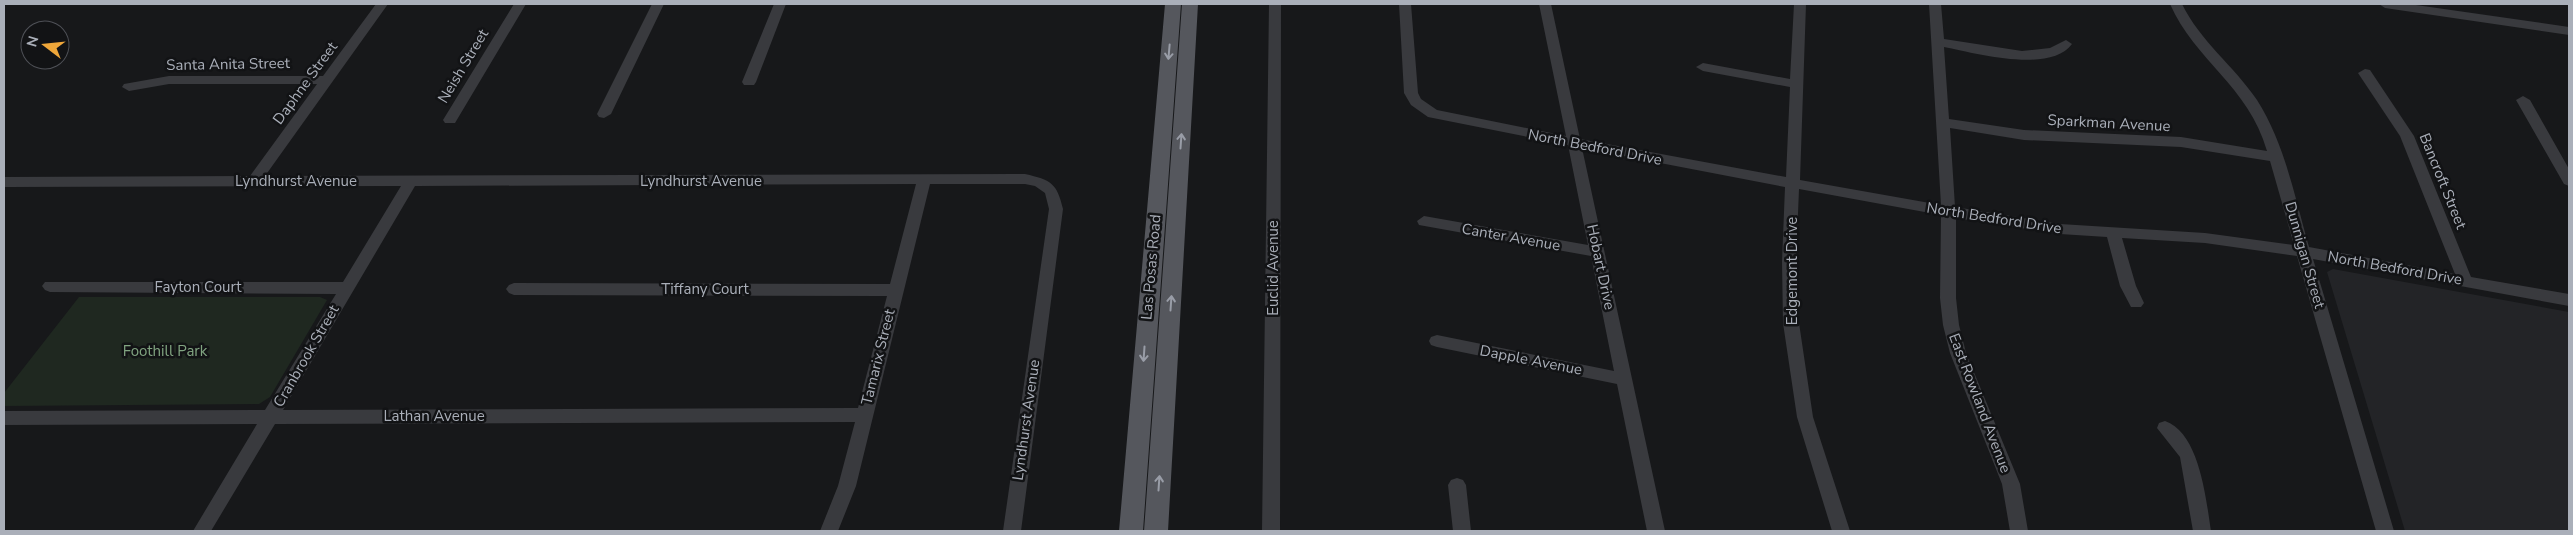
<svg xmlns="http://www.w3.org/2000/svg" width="2573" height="535" viewBox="0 0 2573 535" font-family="'Nunito Sans',sans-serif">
	<rect width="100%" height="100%" fill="#17181a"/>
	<path fill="#232427" d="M 2333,269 L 2569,312 L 2569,531 L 2405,531 L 2327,272 Z"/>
	<path fill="#1f2820" d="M 79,297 L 320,297 L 327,300 L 270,397 L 259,404 L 4,406 L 4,393 Z"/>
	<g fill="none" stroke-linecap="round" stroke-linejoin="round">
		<path fill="#393a3e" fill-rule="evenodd" d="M 376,4 L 388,4 L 265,176 L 1025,174 C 1051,180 1057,183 1063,209 L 1021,531 L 1003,531 L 1049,209 L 1045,193 L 1035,186 L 1025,184 L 930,184 L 856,486 L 838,531 L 820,531 L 838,486 L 855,422 L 275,424 L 211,531 L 193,531 L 257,424 L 4,425 L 4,411 L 265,410 L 336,294 L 50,292 L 45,290 L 42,286 L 45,282 L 343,282 L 401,186 L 4,187 L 4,177 L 250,176 L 317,84 L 169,84 L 129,91 L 122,87 L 124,84 L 169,76 L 323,76 ZM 916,184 L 890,284 L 514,283 L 509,285 L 506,289 L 509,293 L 514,295 L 887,296 L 858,408 L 283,410 L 415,186 Z
			M 514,4 L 526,4 L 455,123 L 445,123 L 443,120 Z
			M 652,4 L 664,4 L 611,114 L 604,118 L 599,117 L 597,114 Z
			M 774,4 L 786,4 L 756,82 L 754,85 L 744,85 L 742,82 Z
			M 1269,4 L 1281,4 L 1280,531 L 1262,531 Z
			M 1399,4 L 1411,4 L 1418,93 L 1421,99 L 1437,110 L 1566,136 L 1539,4 L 1551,4 L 1580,139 L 1786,177 L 1790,87 L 1703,71 L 1696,67 L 1703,63 L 1790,79 L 1794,4 L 1806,4 L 1800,180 L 1941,205 L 1929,4 L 1941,4 L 1944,39 L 2022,51 L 2050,48 L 2066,40 L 2072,44 C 2050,74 1975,53 1944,47 L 1949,119 L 2024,130 L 2181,137 L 2267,151 C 2248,85 2195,61 2170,4 L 2182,4 C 2200,41 2234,66 2257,100 C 2285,144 2295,198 2309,247 L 2455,274 L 2400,136 L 2358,73 L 2365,69 L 2370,70 L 2414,136 L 2471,277 L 2569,294 L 2569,306 L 2313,259 L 2394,531 L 2376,531 L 2297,256 L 2205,243 L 2122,238 L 2136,286 L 2144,303 L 2141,307 L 2131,307 L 2120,286 L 2107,237 L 2060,234 L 1956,218 L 1956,298 L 1959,325 L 1966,353 L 2020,484 L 2028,531 L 2010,531 L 2002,484 L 1950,353 L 1943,325 L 1940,298 L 1941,215 L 1799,189 L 1796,262 L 1799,323 L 1813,417 L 1850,531 L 1832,531 L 1797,417 L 1783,323 L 1782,262 L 1785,187 L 1582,148 L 1665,531 L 1647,531 L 1617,384 L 1437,347 L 1431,345 L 1429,341 L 1431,337 L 1437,335 L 1614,371 L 1591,256 L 1419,225 L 1417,221 L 1424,216 L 1588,245 L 1568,145 L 1428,117 L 1411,105 L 1404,93 ZM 1950,128 L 2024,140 L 2181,147 L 2270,161 L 2294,245 L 2205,233 L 2060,224 L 1955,207 Z
			M 2379,4 L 2409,4 L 2569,27 L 2569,35 L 2385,8 Z
			M 2523,96 L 2530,100 L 2569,169 L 2569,186 L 2564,184 L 2516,100 Z
			M 2165,421 C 2200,433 2206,500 2211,531 L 2193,531 L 2180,457 L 2157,428 L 2159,423 Z
			M 1457,478 L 1463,480 L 1466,485 L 1471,531 L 1453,531 L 1448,485 L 1451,480 Z"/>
		<path fill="#55575d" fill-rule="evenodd" d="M 1165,4 L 1181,4 L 1143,531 L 1119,531 Z
			M 1182,4 L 1198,4 L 1168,531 L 1144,531 Z"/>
	</g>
	<defs><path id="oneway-shaft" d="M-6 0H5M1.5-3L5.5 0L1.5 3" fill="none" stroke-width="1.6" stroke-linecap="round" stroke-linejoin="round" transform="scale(1.25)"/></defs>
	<g stroke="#999da7">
		<use href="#oneway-shaft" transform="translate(1169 52) rotate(95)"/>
		<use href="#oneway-shaft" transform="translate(1181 141) rotate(-86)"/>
		<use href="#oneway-shaft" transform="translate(1171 303) rotate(-86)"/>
		<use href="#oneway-shaft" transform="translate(1144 354) rotate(94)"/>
		<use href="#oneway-shaft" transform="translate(1159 483) rotate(-86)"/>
	</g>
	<g text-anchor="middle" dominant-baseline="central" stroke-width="5" stroke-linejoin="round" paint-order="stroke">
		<g font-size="15" fill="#aaafb9" stroke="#121315">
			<text transform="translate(228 64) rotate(-1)">Santa Anita Street</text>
			<text transform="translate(463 66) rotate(-59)">Neish Street</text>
			<text transform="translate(305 83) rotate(-54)">Daphne Street</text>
			<text transform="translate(2109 123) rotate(3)">Sparkman Avenue</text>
			<text transform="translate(1595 147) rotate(11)">North Bedford Drive</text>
			<text x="296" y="181">Lyndhurst Avenue</text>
			<text x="701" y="181">Lyndhurst Avenue</text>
			<text transform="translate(2443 181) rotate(68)">Bancroft Street</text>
			<text transform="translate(1994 218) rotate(9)">North Bedford Drive</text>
			<text transform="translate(1511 237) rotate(10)">Canter Avenue</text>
			<text transform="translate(2305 255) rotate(74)">Dunnigan Street</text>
			<text transform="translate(1151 267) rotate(-85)">Las Posas Road</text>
			<text transform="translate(1601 267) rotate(78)">Hobart Drive</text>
			<text transform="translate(1273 268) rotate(-90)">Euclid Avenue</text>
			<text transform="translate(2395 268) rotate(10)">North Bedford Drive</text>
			<text transform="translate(1792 271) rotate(-90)">Edgemont Drive</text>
			<text x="198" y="287">Fayton Court</text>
			<text x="705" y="289">Tiffany Court</text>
			<text transform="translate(306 356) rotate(-60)">Cranbrook Street</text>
			<text transform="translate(878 357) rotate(-76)">Tamarix Street</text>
			<text transform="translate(1531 360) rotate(11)">Dapple Avenue</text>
			<text transform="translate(1980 403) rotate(69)">East Rowland Avenue</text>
			<text x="434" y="416">Lathan Avenue</text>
			<text transform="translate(1026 420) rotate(-82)">Lyndhurst Avenue</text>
		</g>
		<g font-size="15" fill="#81a481" stroke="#121315">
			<text x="165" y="351">Foothill Park</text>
		</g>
	</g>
	<rect width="2573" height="535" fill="none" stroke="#aaafb9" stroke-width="10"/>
	<g transform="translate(45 45) rotate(286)"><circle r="24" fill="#121315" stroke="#4f5157"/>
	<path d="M0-4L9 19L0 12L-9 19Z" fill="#efa73a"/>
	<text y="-8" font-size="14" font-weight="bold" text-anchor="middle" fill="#aaafb9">N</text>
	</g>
</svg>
